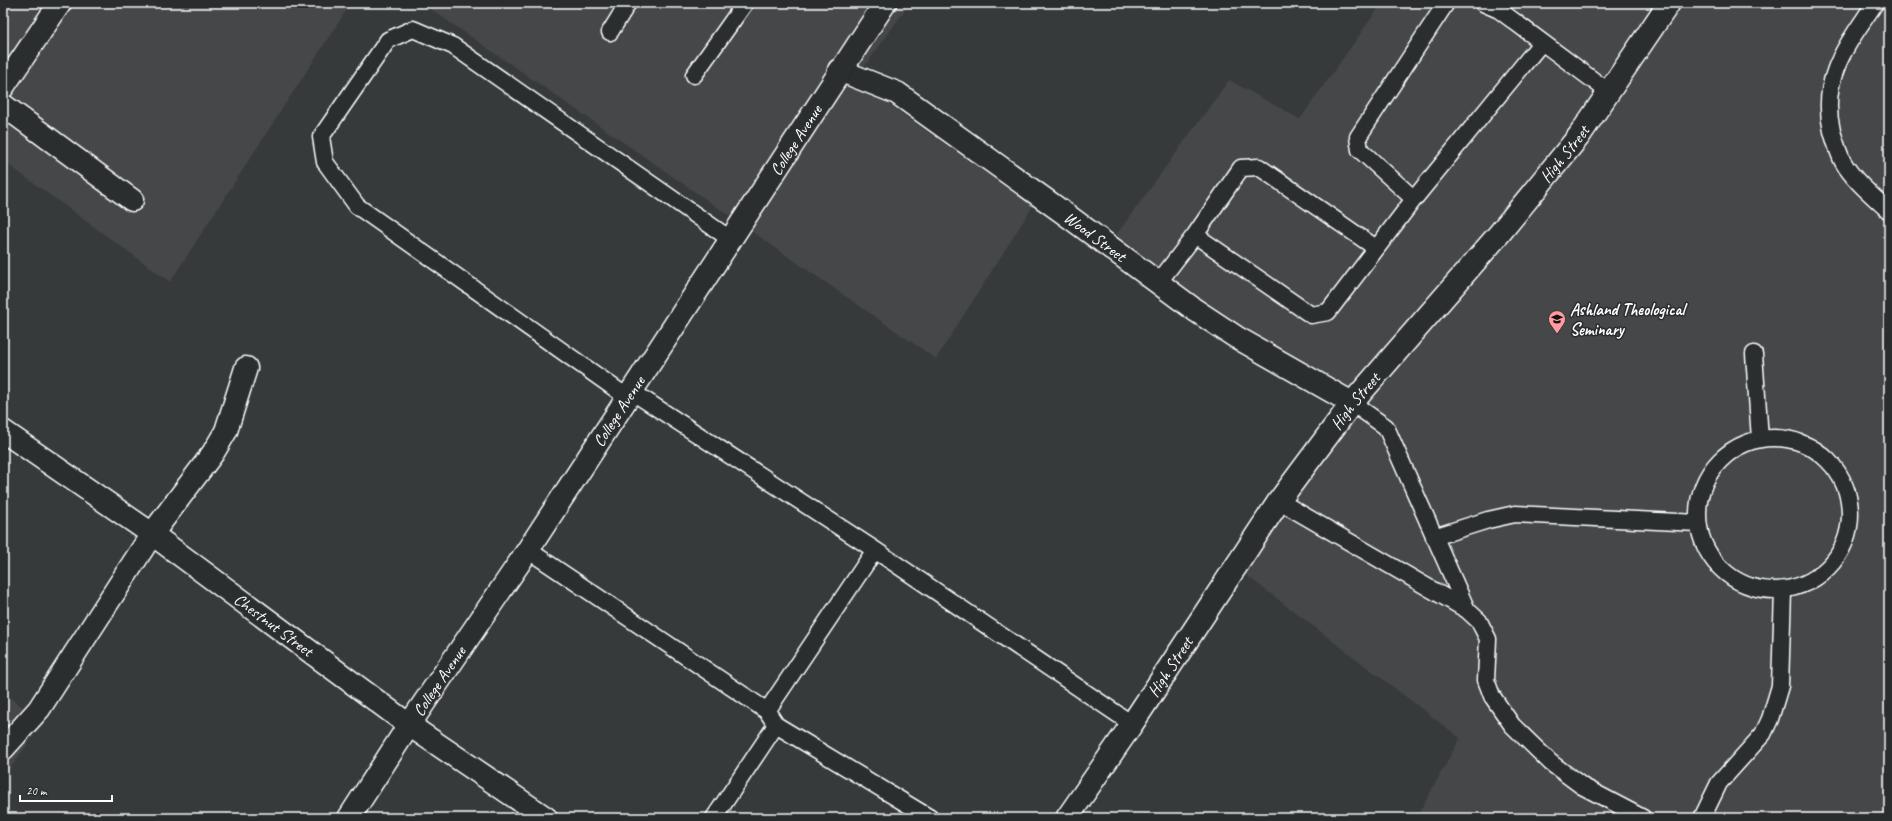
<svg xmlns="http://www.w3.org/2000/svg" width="1892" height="821" viewBox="0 0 1892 821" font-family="Caveat,sans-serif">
	<rect width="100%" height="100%" fill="#373a3b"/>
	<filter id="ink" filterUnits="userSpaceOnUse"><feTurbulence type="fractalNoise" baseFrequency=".025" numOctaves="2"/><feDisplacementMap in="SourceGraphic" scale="8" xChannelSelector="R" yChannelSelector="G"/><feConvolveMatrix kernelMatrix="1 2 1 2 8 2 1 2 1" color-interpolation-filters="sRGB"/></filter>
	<g filter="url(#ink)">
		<path fill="#444748" d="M 3,3 L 351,3 L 170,282 L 3,161 Z
			M 422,3 L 910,3 L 855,80 L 1033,206 L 936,359 Z
			M 1382,3 L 1889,3 L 1889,818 L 1416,818 L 1460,738 L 1242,572 L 1347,415 L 1103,253 L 1229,80 L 1300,119 Z
			M 3,693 L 44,722 L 3,778 Z"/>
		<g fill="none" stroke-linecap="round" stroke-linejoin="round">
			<g stroke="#fff" stroke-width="19">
				<path id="service" d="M 1483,3 L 1499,10 L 1609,92
					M 1875,3 C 1848,44 1819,78 1832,131 C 1835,141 1838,152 1843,162 C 1854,181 1873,196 1889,211
					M 610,32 L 628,3
					M 694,75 L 745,3
					M 1414,199 L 1542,42
					M 1195,235 L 1241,168 L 1259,167 L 1376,248
					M 1158,283 L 1195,235 L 1311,315 L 1328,312 L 1414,199 L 1360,150 L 1358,137 L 1446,3
					M 1754,354 L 1760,439
					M 631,391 L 875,550 L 1132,724
					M 627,397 L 357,206 L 325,162 L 321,137 L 388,40 L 413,29 L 453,46 L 730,239
					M 1352,403 L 1386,427 L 1467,610
					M1698 514a76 76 0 1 1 152 0a76 76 0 1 1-152 0Z
					M 1279,501 L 1467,610 L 1479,621 L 1488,639 L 1486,680 L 1492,696 L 1512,725 L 1551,763 L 1582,786 L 1643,818
					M 1434,537 L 1488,520 L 1515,514 L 1698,523
					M 528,550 L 767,711 L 776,725 L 930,818
					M 767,711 L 875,550
					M 714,818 L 776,725
					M 1702,818 L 1719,783 L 1763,734 L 1770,719 L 1780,686 L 1783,591"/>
			</g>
			<g stroke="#fff" stroke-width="25">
				<g id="minor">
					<path id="s1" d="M 839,70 L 897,93 L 1068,216 L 1195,310 L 1236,337 L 1352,403"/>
					<path d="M 3,87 L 60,3"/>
					<path d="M 3,105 L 132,200"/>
					<path id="s2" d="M 3,431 L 152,534 L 409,725 L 546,818"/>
					<path d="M 3,749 L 39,709 L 152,534 L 213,453 L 226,431 L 246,368"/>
					<path id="s3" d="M 1067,818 L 1132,724 L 1279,501 L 1352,403 L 1499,234 L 1579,136 L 1669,3"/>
				</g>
			</g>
			<g stroke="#fff" stroke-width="25">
				<g id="tertiary">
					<path id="s4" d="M 349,818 L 409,725 L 528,550 L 885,3"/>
				</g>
			</g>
			<use href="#service" stroke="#2a2d2e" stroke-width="16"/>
			<use href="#minor" stroke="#2a2d2e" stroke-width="22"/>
			<use href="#tertiary" stroke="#2a2d2e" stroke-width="22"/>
		</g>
	</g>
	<defs>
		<g id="university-pin" transform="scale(0.9)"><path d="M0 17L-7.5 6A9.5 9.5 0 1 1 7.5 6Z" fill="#ff9aa2" stroke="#2a2d2e"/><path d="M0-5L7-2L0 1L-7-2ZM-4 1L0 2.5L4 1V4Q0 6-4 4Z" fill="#111"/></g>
	</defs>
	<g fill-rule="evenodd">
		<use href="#university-pin" x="1557" y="319"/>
	</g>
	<g text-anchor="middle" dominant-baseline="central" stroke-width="3" stroke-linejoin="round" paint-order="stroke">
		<g font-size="17" fill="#fff" stroke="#2a2d2e">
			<text stroke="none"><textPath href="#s4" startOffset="812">College Avenue</textPath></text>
			<text stroke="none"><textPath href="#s3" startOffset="831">High Street</textPath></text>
			<text stroke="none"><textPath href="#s1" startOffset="307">Wood Street</textPath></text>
			<text stroke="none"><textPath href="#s3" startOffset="507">High Street</textPath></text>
			<text stroke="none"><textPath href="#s4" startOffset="488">College Avenue</textPath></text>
			<text stroke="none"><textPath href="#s2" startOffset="333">Chestnut Street</textPath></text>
			<text stroke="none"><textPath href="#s3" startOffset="183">High Street</textPath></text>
			<text stroke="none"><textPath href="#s4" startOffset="164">College Avenue</textPath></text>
		</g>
		<g font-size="17" font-weight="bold" fill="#fff" stroke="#2a2d2e" text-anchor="start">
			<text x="1570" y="309">Ashland Theological<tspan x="1570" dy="20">Seminary</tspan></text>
		</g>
	</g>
	<rect width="1892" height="821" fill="none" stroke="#2a2d2e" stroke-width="16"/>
	<rect x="8" y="8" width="1876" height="805" fill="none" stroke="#fff" stroke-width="1.5" filter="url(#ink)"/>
	<path d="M20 795v6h92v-6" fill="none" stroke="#ffffff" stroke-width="2"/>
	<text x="26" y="795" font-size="12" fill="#ffffff" stroke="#2a2d2e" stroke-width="3" paint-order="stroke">20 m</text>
</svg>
